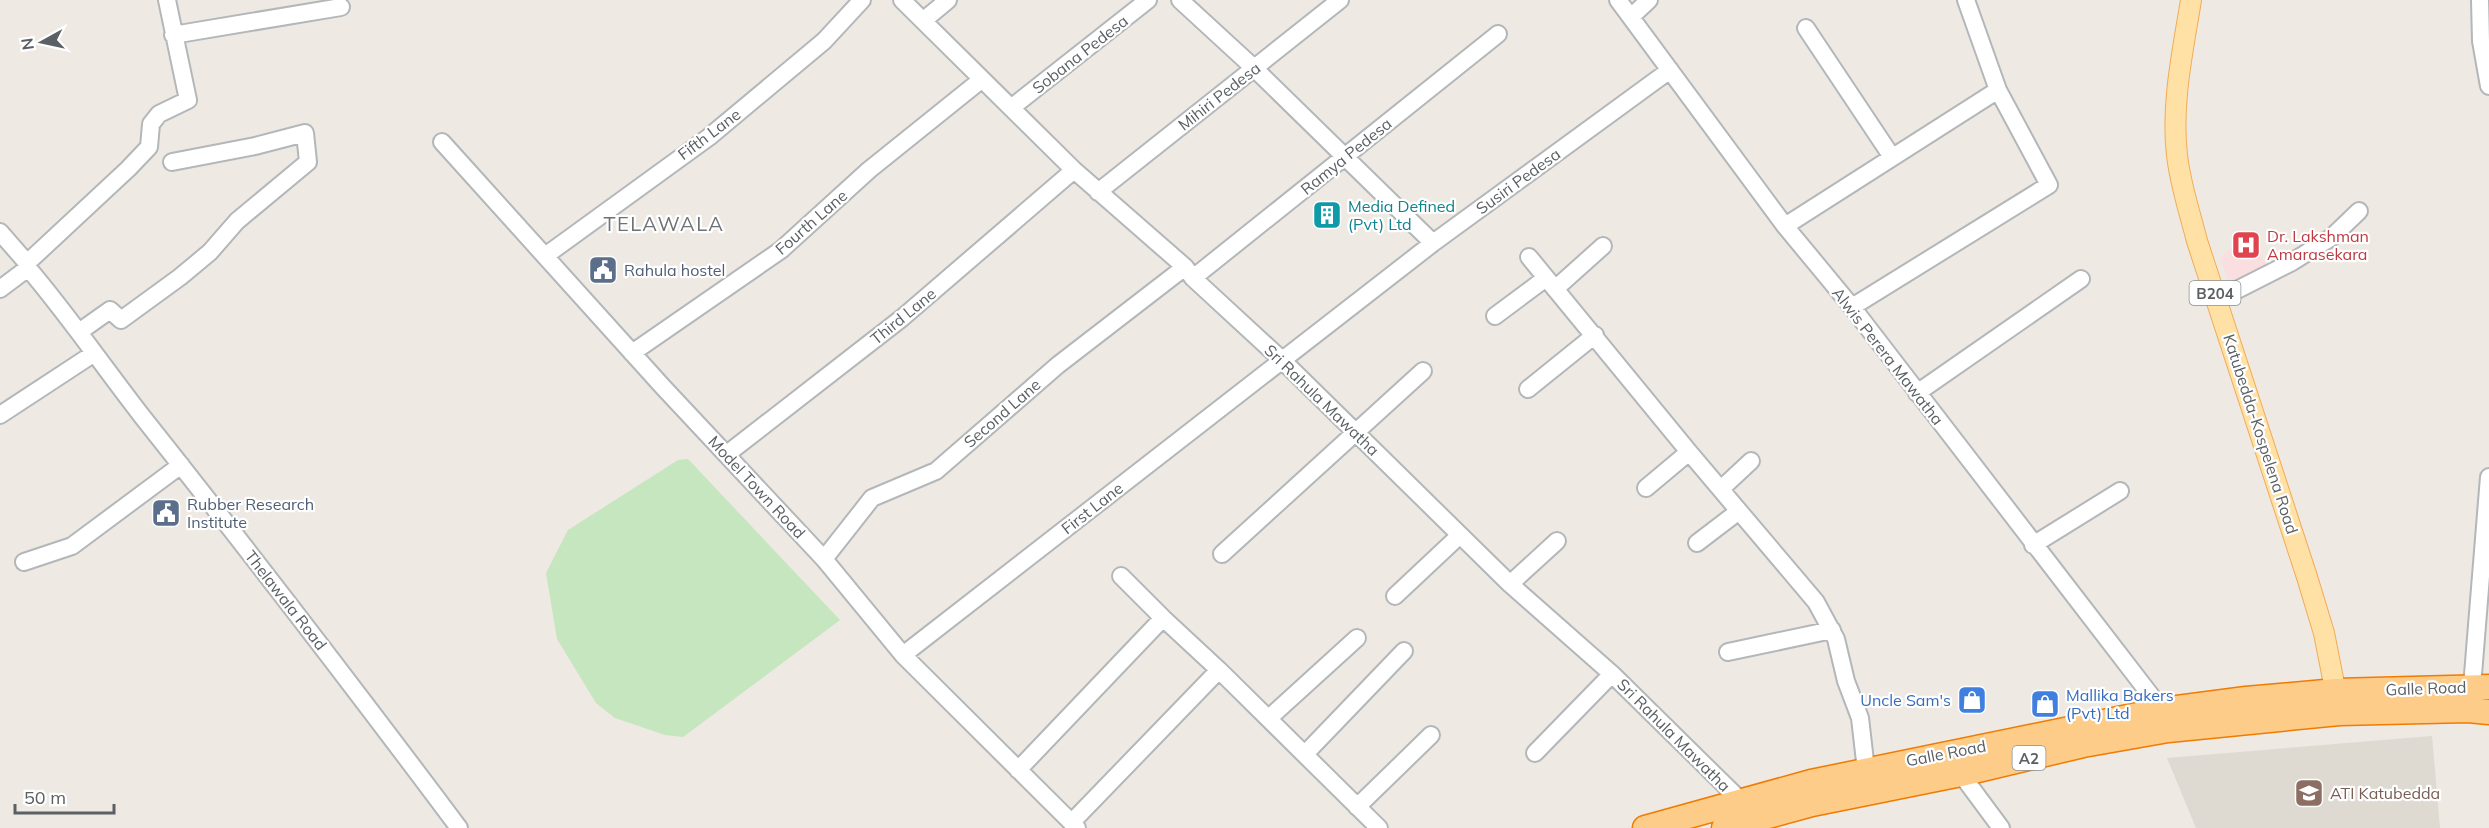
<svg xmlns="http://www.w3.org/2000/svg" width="2489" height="828" viewBox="0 0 2489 828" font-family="Mulish,sans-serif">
	<rect width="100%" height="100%" fill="#eee9e2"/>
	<path fill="#ded9d1" d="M 2432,736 L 2440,828 L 2196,828 L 2167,758 Z"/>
	<path fill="#fbdee0" d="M 2250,231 L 2268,269 L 2229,282 L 2220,258 Z"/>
	<path fill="#c5e6be" d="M 688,459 L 840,620 L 683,737 L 665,735 L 615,718 L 596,703 L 557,639 L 546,573 L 568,530 L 678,460 Z"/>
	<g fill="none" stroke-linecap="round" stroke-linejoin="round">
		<g stroke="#b3b7ba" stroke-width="20">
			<path id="minor" d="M 902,0 L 1074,170 L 1185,267 L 1193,278 L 1282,360 L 1510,584 L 1612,674 L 1741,801
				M 1180,0 L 1254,68 L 1433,243
				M 1618,0 L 1785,226 L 1852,307 L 2162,710
				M 2480,0 L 2481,41 L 2489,86
				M 1632,16 L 1649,0
				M 924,20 L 948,0
				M 1806,28 L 1892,157
				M 173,35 L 341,7
				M 1011,108 L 1148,0
				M 442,142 L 663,387 L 824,559 L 903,655 L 1077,828
				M 1098,192 L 1340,0
				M 1785,226 L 1998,90
				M 0,232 L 27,263 L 28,268 C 68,315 103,366 141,415 C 249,551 355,689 459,828
				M 545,256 L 709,137 L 824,41 L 862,0
				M 1529,257 L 1689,452 L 1816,602 L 1836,639 L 1846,681 L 1860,718 L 1866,770
				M 27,263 L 128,169 L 149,147 L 151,124 L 159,114 L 188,100 L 167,0
				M 1193,278 L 1498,34
				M 0,289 L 28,268
				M 1555,289 L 1603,246
				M 2217,300 L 2292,262 L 2332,237 L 2359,211
				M 1852,307 L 2049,185 L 1998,90 L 1966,0
				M 1495,316 L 1546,278
				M 79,332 L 110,310 L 121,320 L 180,277 L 210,252 L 237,221 L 308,162 L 305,133 L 255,146 L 172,162
				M 632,353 L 781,250 L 869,170 L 981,80
				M 1528,389 L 1595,335
				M 1917,393 L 2081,279
				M 0,415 L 93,354
				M 727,454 L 902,318 L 1074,170
				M 1646,488 L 1689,452
				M 1721,489 L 1751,461
				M 1697,543 L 1739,511
				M 2033,545 L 2120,491
				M 1222,554 L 1423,371
				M 824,559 L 872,498 L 936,471 L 1058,365 L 1185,267
				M 24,562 L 72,546 L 181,465
				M 1121,576 L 1163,618
				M 1510,584 L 1557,541
				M 1395,596 L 1460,535
				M 1728,652 L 1832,630
				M 903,655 L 1433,243 L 1670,70
				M 2472,687 L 2489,477
				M 1269,718 L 1357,638
				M 1535,753 L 1612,674
				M 1305,754 L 1404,651
				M 1960,767 L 1961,774 L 2001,828
				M 1018,770 L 1163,618 L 1219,670 L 1379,828
				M 1357,807 L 1431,735
				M 1072,822 L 1219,670"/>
		</g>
		<g stroke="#f3ab56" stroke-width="22">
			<path id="major" d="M 2191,0 C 2183,50 2171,104 2177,155 C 2180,184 2190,213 2197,241 L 2307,577 L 2324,633 L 2338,704"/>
		</g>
		<g stroke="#f07b00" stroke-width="27">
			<path id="highway" d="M 1645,828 L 1811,782 L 2162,710 L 2246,699 L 2336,691 L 2489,687
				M 1724,828 L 1812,804 L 1961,774 L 2083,745 L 2168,730 L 2339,713 L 2468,710 L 2489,712"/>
		</g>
		<use href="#minor" stroke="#fff" stroke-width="16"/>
		<use href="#major" stroke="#ffe1a6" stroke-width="20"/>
		<use href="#highway" stroke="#fecc89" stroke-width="24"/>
	</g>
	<defs>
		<g id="building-square" transform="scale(1.5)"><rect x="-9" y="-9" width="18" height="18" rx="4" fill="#0f9aa8" stroke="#fff"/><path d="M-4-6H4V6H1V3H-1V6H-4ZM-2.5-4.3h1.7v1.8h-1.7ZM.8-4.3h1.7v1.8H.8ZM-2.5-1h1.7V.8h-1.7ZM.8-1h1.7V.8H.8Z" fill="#fff"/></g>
		<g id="hospital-square" transform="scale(1.5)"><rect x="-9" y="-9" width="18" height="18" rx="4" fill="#e0444e" stroke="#fff"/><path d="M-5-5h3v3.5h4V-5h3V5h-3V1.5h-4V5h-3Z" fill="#fff"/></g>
		<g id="civic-square" transform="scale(1.5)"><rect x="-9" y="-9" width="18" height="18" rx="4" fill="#5c6f8a" stroke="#fff"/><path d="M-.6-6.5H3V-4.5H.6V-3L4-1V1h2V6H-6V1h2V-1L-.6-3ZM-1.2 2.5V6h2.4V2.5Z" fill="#fff"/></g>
		<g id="shop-square" transform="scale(1.5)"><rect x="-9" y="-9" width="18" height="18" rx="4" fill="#3f7fe0" stroke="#fff"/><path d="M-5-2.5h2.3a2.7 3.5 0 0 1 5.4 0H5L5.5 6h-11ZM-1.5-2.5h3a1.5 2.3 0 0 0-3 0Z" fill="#fff"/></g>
		<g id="university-square" transform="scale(1.5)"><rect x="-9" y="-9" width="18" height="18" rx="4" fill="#8d6e63" stroke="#fff"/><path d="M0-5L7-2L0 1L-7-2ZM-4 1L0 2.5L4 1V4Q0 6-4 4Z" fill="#fff"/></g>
	</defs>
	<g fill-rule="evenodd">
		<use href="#building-square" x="1327" y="215"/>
		<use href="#hospital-square" x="2246" y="245"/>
		<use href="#civic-square" x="603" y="270"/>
		<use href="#civic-square" x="166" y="513"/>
		<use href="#shop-square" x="1972" y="700"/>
		<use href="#shop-square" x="2045" y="704"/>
		<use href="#university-square" x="2309" y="793"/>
	</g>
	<g text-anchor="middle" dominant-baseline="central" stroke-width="4.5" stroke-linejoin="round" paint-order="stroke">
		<g fill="#fff" stroke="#8c9092" stroke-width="1.5">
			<rect x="2189.5" y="281" width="51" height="24" rx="4.5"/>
			<rect x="2012.5" y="746" width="33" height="24" rx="4.5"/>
		</g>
		<g font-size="15" font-weight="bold" fill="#5b6064">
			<text x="2215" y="293">B204</text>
			<text x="2029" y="758">A2</text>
		</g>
		<g font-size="16" fill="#5b6064" stroke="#fff">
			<text transform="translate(1080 54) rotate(-38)">Sobana Pedesa</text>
			<text transform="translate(1219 96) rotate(-38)">Mihiri Pedesa</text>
			<text transform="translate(709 134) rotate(-37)">Fifth Lane</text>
			<text transform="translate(1346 156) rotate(-39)">Ramya Pedesa</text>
			<text transform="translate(1518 181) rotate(-36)">Susiri Pedesa</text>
			<text transform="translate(811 222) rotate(-41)">Fourth Lane</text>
			<text transform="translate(903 316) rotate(-39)">Third Lane</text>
			<text transform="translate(1888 356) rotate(52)">Alwis Perera Mawatha</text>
			<text transform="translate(1322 400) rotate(44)">Sri Rahula Mawatha</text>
			<text transform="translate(1002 413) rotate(-41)">Second Lane</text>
			<text transform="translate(2261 434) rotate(72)">Katubedda-Kospelena Road</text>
			<text transform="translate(757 487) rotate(47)">Model Town Road</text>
			<text transform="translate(1092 508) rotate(-38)">First Lane</text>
			<text transform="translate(286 600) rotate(52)">Thelawala Road</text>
			<text transform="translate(2426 688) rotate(-2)">Galle Road</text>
			<text transform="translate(1674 735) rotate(45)">Sri Rahula Mawatha</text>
			<text transform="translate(1946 753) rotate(-11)">Galle Road</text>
		</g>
		<g font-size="16" fill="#0d838f" stroke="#fff" text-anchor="start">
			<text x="1348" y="206">Media Defined<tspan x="1348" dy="18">(Pvt) Ltd</tspan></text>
		</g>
		<g font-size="16" fill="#be3a42" stroke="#fff" text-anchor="start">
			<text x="2267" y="236">Dr. Lakshman<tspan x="2267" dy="18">Amarasekara</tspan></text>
		</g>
		<g font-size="16" fill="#4e5e75" stroke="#fff" text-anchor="start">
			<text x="624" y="270">Rahula hostel</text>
			<text x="187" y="504">Rubber Research<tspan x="187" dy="18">Institute</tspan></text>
		</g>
		<g font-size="16" fill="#366cbe" stroke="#fff" text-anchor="start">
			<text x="2066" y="695">Mallika Bakers<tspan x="2066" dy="18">(Pvt) Ltd</tspan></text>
			<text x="1951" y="700" text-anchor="end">Uncle Sam's</text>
		</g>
		<g font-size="16" fill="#785e54" stroke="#fff" text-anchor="start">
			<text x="2330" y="793">ATI Katubedda</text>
		</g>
		<g font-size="20" letter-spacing="1.5" fill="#6c7276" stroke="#fff">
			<text x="664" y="223">TELAWALA</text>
		</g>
	</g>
	<g transform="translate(42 42) rotate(262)" stroke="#ffffff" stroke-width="4.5" paint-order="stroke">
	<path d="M0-4.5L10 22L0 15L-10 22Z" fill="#5b6064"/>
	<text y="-9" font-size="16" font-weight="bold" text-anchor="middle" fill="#5b6064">N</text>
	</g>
	<path d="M15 804v9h99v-9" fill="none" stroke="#5b6064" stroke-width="3"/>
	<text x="24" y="804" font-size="18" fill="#5b6064" stroke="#ffffff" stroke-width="4.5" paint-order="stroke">50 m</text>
</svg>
